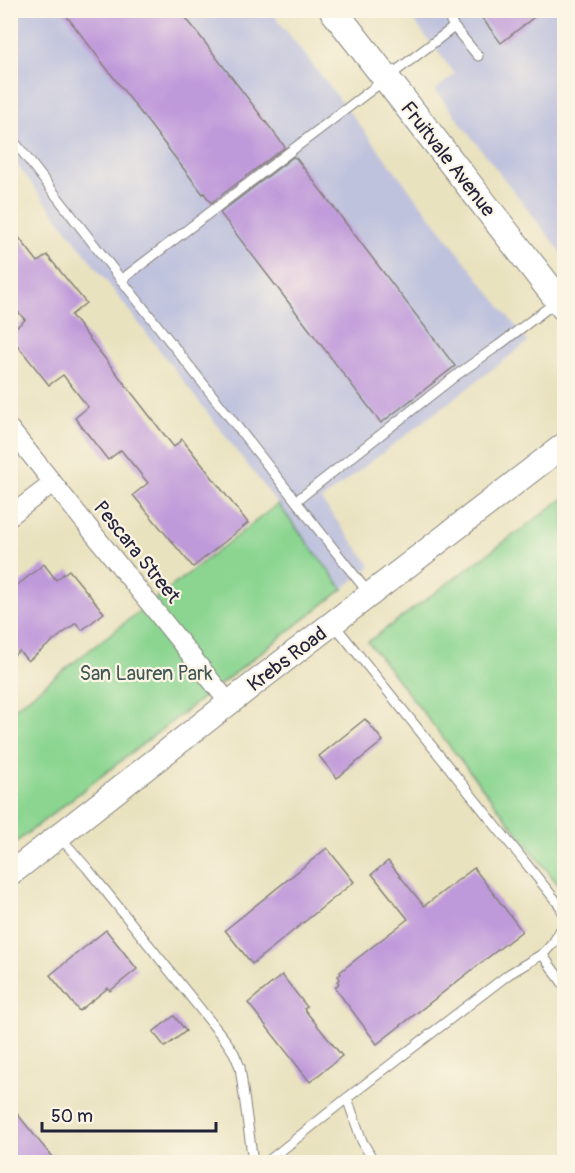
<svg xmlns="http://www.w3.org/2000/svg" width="575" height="1173" viewBox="0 0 575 1173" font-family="Pangolin,sans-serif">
	<rect width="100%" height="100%" fill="#fcf5e5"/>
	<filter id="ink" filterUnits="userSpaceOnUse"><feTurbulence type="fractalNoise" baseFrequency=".0167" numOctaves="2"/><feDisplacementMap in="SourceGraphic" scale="12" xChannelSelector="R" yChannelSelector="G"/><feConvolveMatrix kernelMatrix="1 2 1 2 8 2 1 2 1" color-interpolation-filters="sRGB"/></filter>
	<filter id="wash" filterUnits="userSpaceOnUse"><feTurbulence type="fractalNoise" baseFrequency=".008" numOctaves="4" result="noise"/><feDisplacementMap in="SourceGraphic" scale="24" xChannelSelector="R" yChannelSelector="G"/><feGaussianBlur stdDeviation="1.35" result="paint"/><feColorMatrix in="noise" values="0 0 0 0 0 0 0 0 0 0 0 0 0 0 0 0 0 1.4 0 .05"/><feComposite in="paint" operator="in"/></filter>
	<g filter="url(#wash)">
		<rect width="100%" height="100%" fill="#e9e2bf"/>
		<path fill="#bfc2dd" d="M 11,11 L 271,11 L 528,342 L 321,500 L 371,566 L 343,589 L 11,157 Z
			M 406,11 L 564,11 L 564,256 L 435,90 L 455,74 Z"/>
		<path fill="#8bd591" stroke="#567c66" stroke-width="1.5" d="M 564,498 L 564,892 L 368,642 Z
			M 278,504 L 343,589 L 11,846 L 11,711 Z"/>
		<g id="blocks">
			<path fill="#bf9ada" d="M 62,10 L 180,10 L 285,147 L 211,203 L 204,193 L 203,194 Z
				M 476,10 L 543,10 L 501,43 Z
				M 293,157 L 296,158 L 455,366 L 381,423 L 220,213 Z
				M 10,226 L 38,262 L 47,255 L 86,303 L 71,315 L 170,442 L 174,447 L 182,439 L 248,523 L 193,567 L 133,495 L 148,483 L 121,450 L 108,460 L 75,418 L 88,407 L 63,375 L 49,385 L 10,336 L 10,332 L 25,320 L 10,302 Z
				M 44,564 L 56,580 L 69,570 L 104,613 L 82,630 L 76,623 L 28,661 L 19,651 L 10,658 L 10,591 Z
				M 365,719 L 383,741 L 337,778 L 319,756 Z
				M 327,848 L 354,882 L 252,964 L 225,930 Z
				M 388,861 L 424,906 L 474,868 L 522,931 L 377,1044 L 335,988 L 339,983 L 337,981 L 340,979 L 338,976 L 341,974 L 340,972 L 408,919 L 372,874 Z
				M 106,930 L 137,969 L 110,991 L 108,988 L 79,1011 L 50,975 Z
				M 282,975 L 307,1007 L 304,1009 L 342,1056 L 310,1082 L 248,1003 Z
				M 174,1016 L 186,1031 L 165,1047 L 153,1032 Z
				M 10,1105 L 56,1162 L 10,1162 Z"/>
		</g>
	</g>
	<g filter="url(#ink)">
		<use href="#blocks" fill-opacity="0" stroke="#86827d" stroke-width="1.5"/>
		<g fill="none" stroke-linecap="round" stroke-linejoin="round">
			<g stroke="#86827d" stroke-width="11">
				<path id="service" d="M 454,27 L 478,56
					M 10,136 L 123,282 L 370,595
					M 121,280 L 454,27 L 445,10
					M 296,501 L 458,374 L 499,345 L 557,301
					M 333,623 L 561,907 L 564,919
					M 59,836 L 87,868 L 226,1041 L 234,1053 L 240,1067 L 253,1162
					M 542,954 L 564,985
					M 347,1098 L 362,1141 L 374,1162
					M 267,1162 L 347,1098 L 509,974 L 544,953 L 553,943 L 564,924"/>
			</g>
			<g stroke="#86827d" stroke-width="20">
				<path id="minor" d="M 10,429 L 229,703
					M 10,516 L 53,483"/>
			</g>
			<g stroke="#86827d" stroke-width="26">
				<path id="tertiary" d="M 10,874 L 229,703 L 564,445"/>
			</g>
			<g stroke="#86827d" stroke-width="29">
				<path id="secondary" d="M 333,10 L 564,307"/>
			</g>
			<use href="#service" stroke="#fff" stroke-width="9"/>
			<use href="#minor" stroke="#fff" stroke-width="18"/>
			<use href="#tertiary" stroke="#fff" stroke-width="24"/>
			<use href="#secondary" stroke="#fff" stroke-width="27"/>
		</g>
	</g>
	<g text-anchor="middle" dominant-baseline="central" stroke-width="4.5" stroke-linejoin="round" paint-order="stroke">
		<g font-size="20" fill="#22223b" stroke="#fcf5e5">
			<text transform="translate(448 159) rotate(52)">Fruitvale Avenue</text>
			<text transform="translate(137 552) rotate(51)">Pescara Street</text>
			<text transform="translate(287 659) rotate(-37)">Krebs Road</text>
		</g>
		<g font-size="20" fill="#425855" stroke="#fcf5e5">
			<text x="146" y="673">San Lauren Park</text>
		</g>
	</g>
	<rect width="575" height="1173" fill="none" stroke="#fcf5e5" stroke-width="36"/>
	<path d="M42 1122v9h174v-9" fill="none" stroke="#22223b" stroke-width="3"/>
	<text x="51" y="1122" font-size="18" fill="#22223b" stroke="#fcf5e5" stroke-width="4.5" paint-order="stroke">50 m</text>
</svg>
